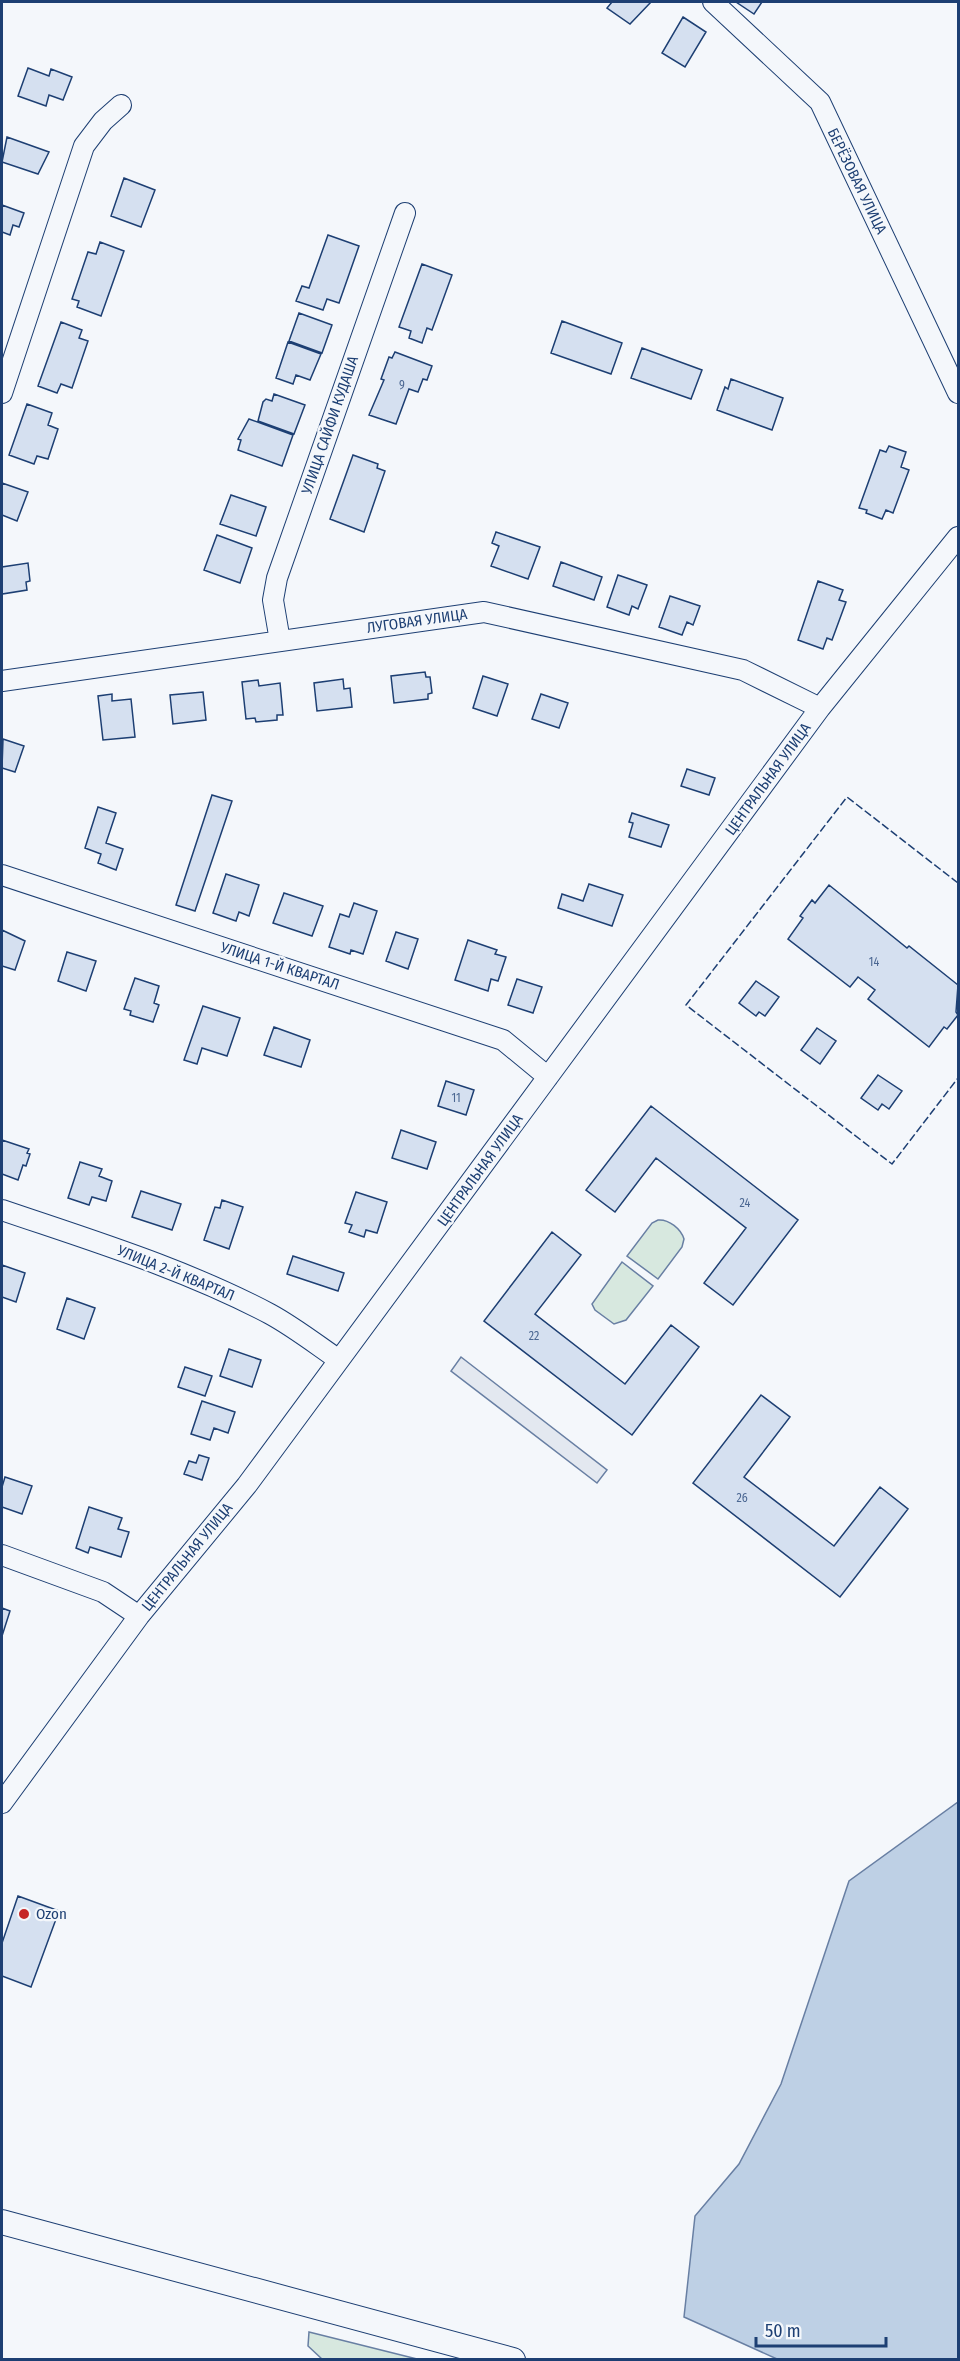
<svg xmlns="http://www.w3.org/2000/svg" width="960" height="2361" viewBox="0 0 960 2361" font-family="'Fira Sans Condensed',sans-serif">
	<rect width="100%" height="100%" fill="#f4f7fb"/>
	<path fill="#d7e8df" stroke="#687fa3" stroke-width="1.5" d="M 658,1220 C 669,1219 681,1229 684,1239 L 682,1247 L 658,1279 L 627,1256 L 652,1223 Z
		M 622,1262 L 653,1286 L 626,1320 L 614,1324 L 595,1310 L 592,1304 Z
		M 309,2332 L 417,2359 L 322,2359 L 308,2346 Z"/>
	<path fill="#e3e8f0" stroke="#687fa3" stroke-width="1.5" d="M 461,1357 L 607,1470 L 597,1483 L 451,1371 Z"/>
	<path fill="#bed0e5" stroke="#687fa3" stroke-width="1.5" d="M 958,1802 L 958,2359 L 777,2359 L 684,2317 L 695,2216 L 739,2164 L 781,2084 L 849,1881 Z"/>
	<path fill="#d5e0f0" stroke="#1d3f73" stroke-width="1.5" d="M 612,2 L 651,2 L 630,24 L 607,8 Z
		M 736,2 L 762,2 L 754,14 Z
		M 683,17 L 706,32 L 685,67 L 662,53 Z
		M 28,68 L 49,76 L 51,69 L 72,77 L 63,100 L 49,95 L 46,106 L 18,96 Z
		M 7,137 L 49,152 L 38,174 L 2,162 Z
		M 124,178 L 155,190 L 141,227 L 111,216 Z
		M 2,205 L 24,213 L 19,227 L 13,225 L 10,235 L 2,232 Z
		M 328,235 L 359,246 L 339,303 L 327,299 L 323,310 L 296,301 L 302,286 L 309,288 Z
		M 100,242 L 124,251 L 101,316 L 77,307 L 79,301 L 72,299 L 88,252 L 96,254 Z
		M 422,264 L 452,275 L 432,330 L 427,328 L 422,343 L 409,338 L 411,331 L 399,327 Z
		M 299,313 L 332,325 L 322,353 L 289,341 Z
		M 562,321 L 622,343 L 611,374 L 551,353 Z
		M 61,322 L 82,330 L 79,338 L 88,341 L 72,388 L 61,384 L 57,393 L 38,386 Z
		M 288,342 L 321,354 L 310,380 L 296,375 L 293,384 L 276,378 Z
		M 642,348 L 702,370 L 691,399 L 631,378 Z
		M 395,352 L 432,366 L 427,380 L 423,379 L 418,392 L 409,389 L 396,424 L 369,415 L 384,380 L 381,379 L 389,357 L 392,358 Z
		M 731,379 L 783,398 L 772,430 L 717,410 L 725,387 L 728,389 Z
		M 274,394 L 305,405 L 294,434 L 258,421 L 263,402 L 266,399 L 272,401 Z
		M 27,404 L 52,413 L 48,425 L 58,429 L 48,459 L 37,456 L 34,464 L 9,455 Z
		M 249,419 L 293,435 L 282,466 L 238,450 L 241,440 L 238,439 Z
		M 889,446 L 906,452 L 901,467 L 909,470 L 893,513 L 886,510 L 882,519 L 866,513 L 867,510 L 859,508 L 880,450 L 886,452 Z
		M 353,455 L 378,464 L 377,468 L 385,471 L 364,532 L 330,519 Z
		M 2,483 L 28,492 L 17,521 L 2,515 Z
		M 231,495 L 266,507 L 256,536 L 220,524 Z
		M 496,532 L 540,547 L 528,579 L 491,566 L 499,546 L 492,543 Z
		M 217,535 L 252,548 L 240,583 L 204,570 Z
		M 561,562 L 602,577 L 594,600 L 553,586 Z
		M 28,563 L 30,581 L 26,582 L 27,590 L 2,594 L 2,567 Z
		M 618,575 L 647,585 L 638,609 L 632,606 L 629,615 L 607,607 Z
		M 818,581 L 843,590 L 839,600 L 846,602 L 832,640 L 827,638 L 823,649 L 798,640 Z
		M 670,596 L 700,606 L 693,625 L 687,622 L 682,635 L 659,627 Z
		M 425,672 L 426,677 L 430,677 L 432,693 L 428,694 L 428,699 L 394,703 L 391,676 Z
		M 483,676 L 508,684 L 497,716 L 473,708 Z
		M 343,679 L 344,689 L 350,688 L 352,707 L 317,711 L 314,683 Z
		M 258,680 L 259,686 L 280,683 L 283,715 L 277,715 L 277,720 L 256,722 L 255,718 L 246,719 L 242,682 Z
		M 203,692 L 206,720 L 173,724 L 170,695 Z
		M 112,694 L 112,701 L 131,699 L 135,737 L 103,740 L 98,696 Z
		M 541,694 L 568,703 L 559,728 L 532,719 Z
		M 3,739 L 24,746 L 15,772 L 2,768 Z
		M 687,769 L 715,778 L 709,795 L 681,786 Z
		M 212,795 L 232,801 L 195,911 L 176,905 Z
		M 98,807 L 116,813 L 106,843 L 123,849 L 116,870 L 98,863 L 101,854 L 85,848 Z
		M 632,813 L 669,825 L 661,847 L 629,837 L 633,823 L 629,822 Z
		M 226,874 L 259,885 L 249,916 L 239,912 L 236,921 L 213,913 Z
		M 589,884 L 623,895 L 612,926 L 558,908 L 562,894 L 583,901 Z
		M 829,885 L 907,948 L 909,946 L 958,985 L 956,1012 L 958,1015 L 947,1029 L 944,1027 L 929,1047 L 868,999 L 875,990 L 858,977 L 850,987 L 788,939 L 803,918 L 800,916 L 812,900 L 815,903 Z
		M 284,893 L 323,906 L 312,936 L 273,923 Z
		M 354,903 L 377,911 L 363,954 L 351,950 L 350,954 L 329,947 L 340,914 L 349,917 Z
		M 2,930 L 25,941 L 15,970 L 2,966 Z
		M 396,932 L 418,939 L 408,969 L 386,961 Z
		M 468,940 L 497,950 L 495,954 L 506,957 L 498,981 L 491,979 L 488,991 L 455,980 Z
		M 67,952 L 96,961 L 86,991 L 58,981 Z
		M 135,978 L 159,986 L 154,1003 L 159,1005 L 153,1022 L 130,1015 L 131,1011 L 124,1009 Z
		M 517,979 L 542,987 L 533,1013 L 508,1005 Z
		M 756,981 L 779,997 L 765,1016 L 759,1012 L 756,1016 L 739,1003 Z
		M 203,1006 L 240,1018 L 227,1056 L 202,1048 L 197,1064 L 184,1060 Z
		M 274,1027 L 310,1040 L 301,1067 L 264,1055 Z
		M 817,1028 L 836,1041 L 820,1064 L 801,1050 Z
		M 878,1075 L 902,1091 L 889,1109 L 882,1104 L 878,1110 L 861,1098 Z
		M 446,1081 L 474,1090 L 466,1115 L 438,1106 Z
		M 651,1106 L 798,1220 L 733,1305 L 704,1283 L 746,1228 L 656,1158 L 615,1212 L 586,1190 Z
		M 401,1130 L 436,1142 L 427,1169 L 392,1158 Z
		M 2,1140 L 29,1149 L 27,1153 L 30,1154 L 26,1166 L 23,1165 L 18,1180 L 2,1174 Z
		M 80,1162 L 102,1169 L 99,1176 L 112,1181 L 106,1201 L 92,1197 L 89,1205 L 68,1198 Z
		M 141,1191 L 181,1204 L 172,1230 L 132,1217 Z
		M 356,1192 L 387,1202 L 377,1233 L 366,1230 L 364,1237 L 349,1232 L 352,1225 L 345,1223 Z
		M 222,1200 L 243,1207 L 229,1249 L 204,1240 L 215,1207 L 220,1208 Z
		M 552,1232 L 581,1255 L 535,1314 L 625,1384 L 671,1325 L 699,1347 L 632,1435 L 484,1321 Z
		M 293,1256 L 344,1273 L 338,1291 L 287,1274 Z
		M 2,1265 L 25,1273 L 16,1302 L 2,1297 Z
		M 67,1298 L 95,1308 L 84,1339 L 57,1329 Z
		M 229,1349 L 261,1360 L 252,1387 L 220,1376 Z
		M 185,1367 L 212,1376 L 205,1396 L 178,1387 Z
		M 761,1395 L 790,1417 L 744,1477 L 834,1546 L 880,1487 L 908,1509 L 840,1597 L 693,1483 Z
		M 202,1401 L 235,1412 L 228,1433 L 214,1428 L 210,1440 L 191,1434 Z
		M 199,1455 L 209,1458 L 202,1480 L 184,1474 L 189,1461 L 196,1463 Z
		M 5,1477 L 32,1486 L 22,1514 L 2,1507 L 2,1487 Z
		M 89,1507 L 122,1518 L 118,1529 L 129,1532 L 121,1557 L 90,1547 L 88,1553 L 76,1548 Z
		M 2,1608 L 10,1611 L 2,1636 Z
		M 18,1896 L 59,1911 L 31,1987 L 2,1976 L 2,1943 Z"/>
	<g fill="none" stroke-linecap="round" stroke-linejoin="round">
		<g stroke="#1d3f73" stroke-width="22">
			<path id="minor" d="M 713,2 L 820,102 L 958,393
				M 2,393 L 84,146 L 103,121 L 121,105
				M 280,641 L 273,600 L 277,578 L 405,213
				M 2,681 L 484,612 L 743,670 L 820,708
				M 2,875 L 503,1040 L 548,1077
				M 2,1210 C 93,1241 185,1269 270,1314 C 294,1327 317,1345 339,1360
				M 2,1555 L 103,1592 L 139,1616
				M 2,1803 L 139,1616 L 247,1485 L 820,708 L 958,537"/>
		</g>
		<g stroke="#1d3f73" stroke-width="26">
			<path id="major" d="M 2,2222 L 513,2360"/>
		</g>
		<use href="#minor" stroke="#f4f7fb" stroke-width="20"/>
		<use href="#major" stroke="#f4f7fb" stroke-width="24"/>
		<path stroke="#1d3f73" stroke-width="1.5" stroke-dasharray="8 3" stroke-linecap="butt" d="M 958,883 L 847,797 L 686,1005 L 892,1164 L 958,1078"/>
	</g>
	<circle fill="#c62828" stroke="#f4f7fb" stroke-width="2" cx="24" cy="1914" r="6"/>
	<g text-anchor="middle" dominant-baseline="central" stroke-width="4.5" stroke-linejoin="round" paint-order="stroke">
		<g font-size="12" fill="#4b6792">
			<text x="402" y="385">9</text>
			<text x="874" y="962">14</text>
			<text x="456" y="1098">11</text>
			<text x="745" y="1203">24</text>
			<text x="534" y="1336">22</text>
			<text x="742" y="1498">26</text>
		</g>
		<g font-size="15" fill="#1d3f73" stroke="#f4f7fb">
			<text transform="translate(857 181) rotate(64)">БЕРЁЗОВАЯ УЛИЦА</text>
			<text transform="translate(330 425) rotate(-71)">УЛИЦА САЙФИ КУДАША</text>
			<text transform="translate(417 621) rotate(-8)">ЛУГОВАЯ УЛИЦА</text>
			<text transform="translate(768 779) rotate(-54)">ЦЕНТРАЛЬНАЯ УЛИЦА</text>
			<text transform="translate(280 966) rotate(18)">УЛИЦА 1-Й КВАРТАЛ</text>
			<text transform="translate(480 1170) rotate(-54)">ЦЕНТРАЛЬНАЯ УЛИЦА</text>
			<text transform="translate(176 1273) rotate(22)">УЛИЦА 2-Й КВАРТАЛ</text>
			<text transform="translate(187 1557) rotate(-51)">ЦЕНТРАЛЬНАЯ УЛИЦА</text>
		</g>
		<g font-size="15" fill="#1d3f73" stroke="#f4f7fb" text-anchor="start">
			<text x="36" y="1914">Ozon</text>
		</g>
	</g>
	<rect width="960" height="2361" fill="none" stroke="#1d3f73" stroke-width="6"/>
	<path d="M756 2337v9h130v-9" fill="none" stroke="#1d3f73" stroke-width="3"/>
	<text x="765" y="2337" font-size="18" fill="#1d3f73" stroke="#f4f7fb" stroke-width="4.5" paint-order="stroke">50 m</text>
</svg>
